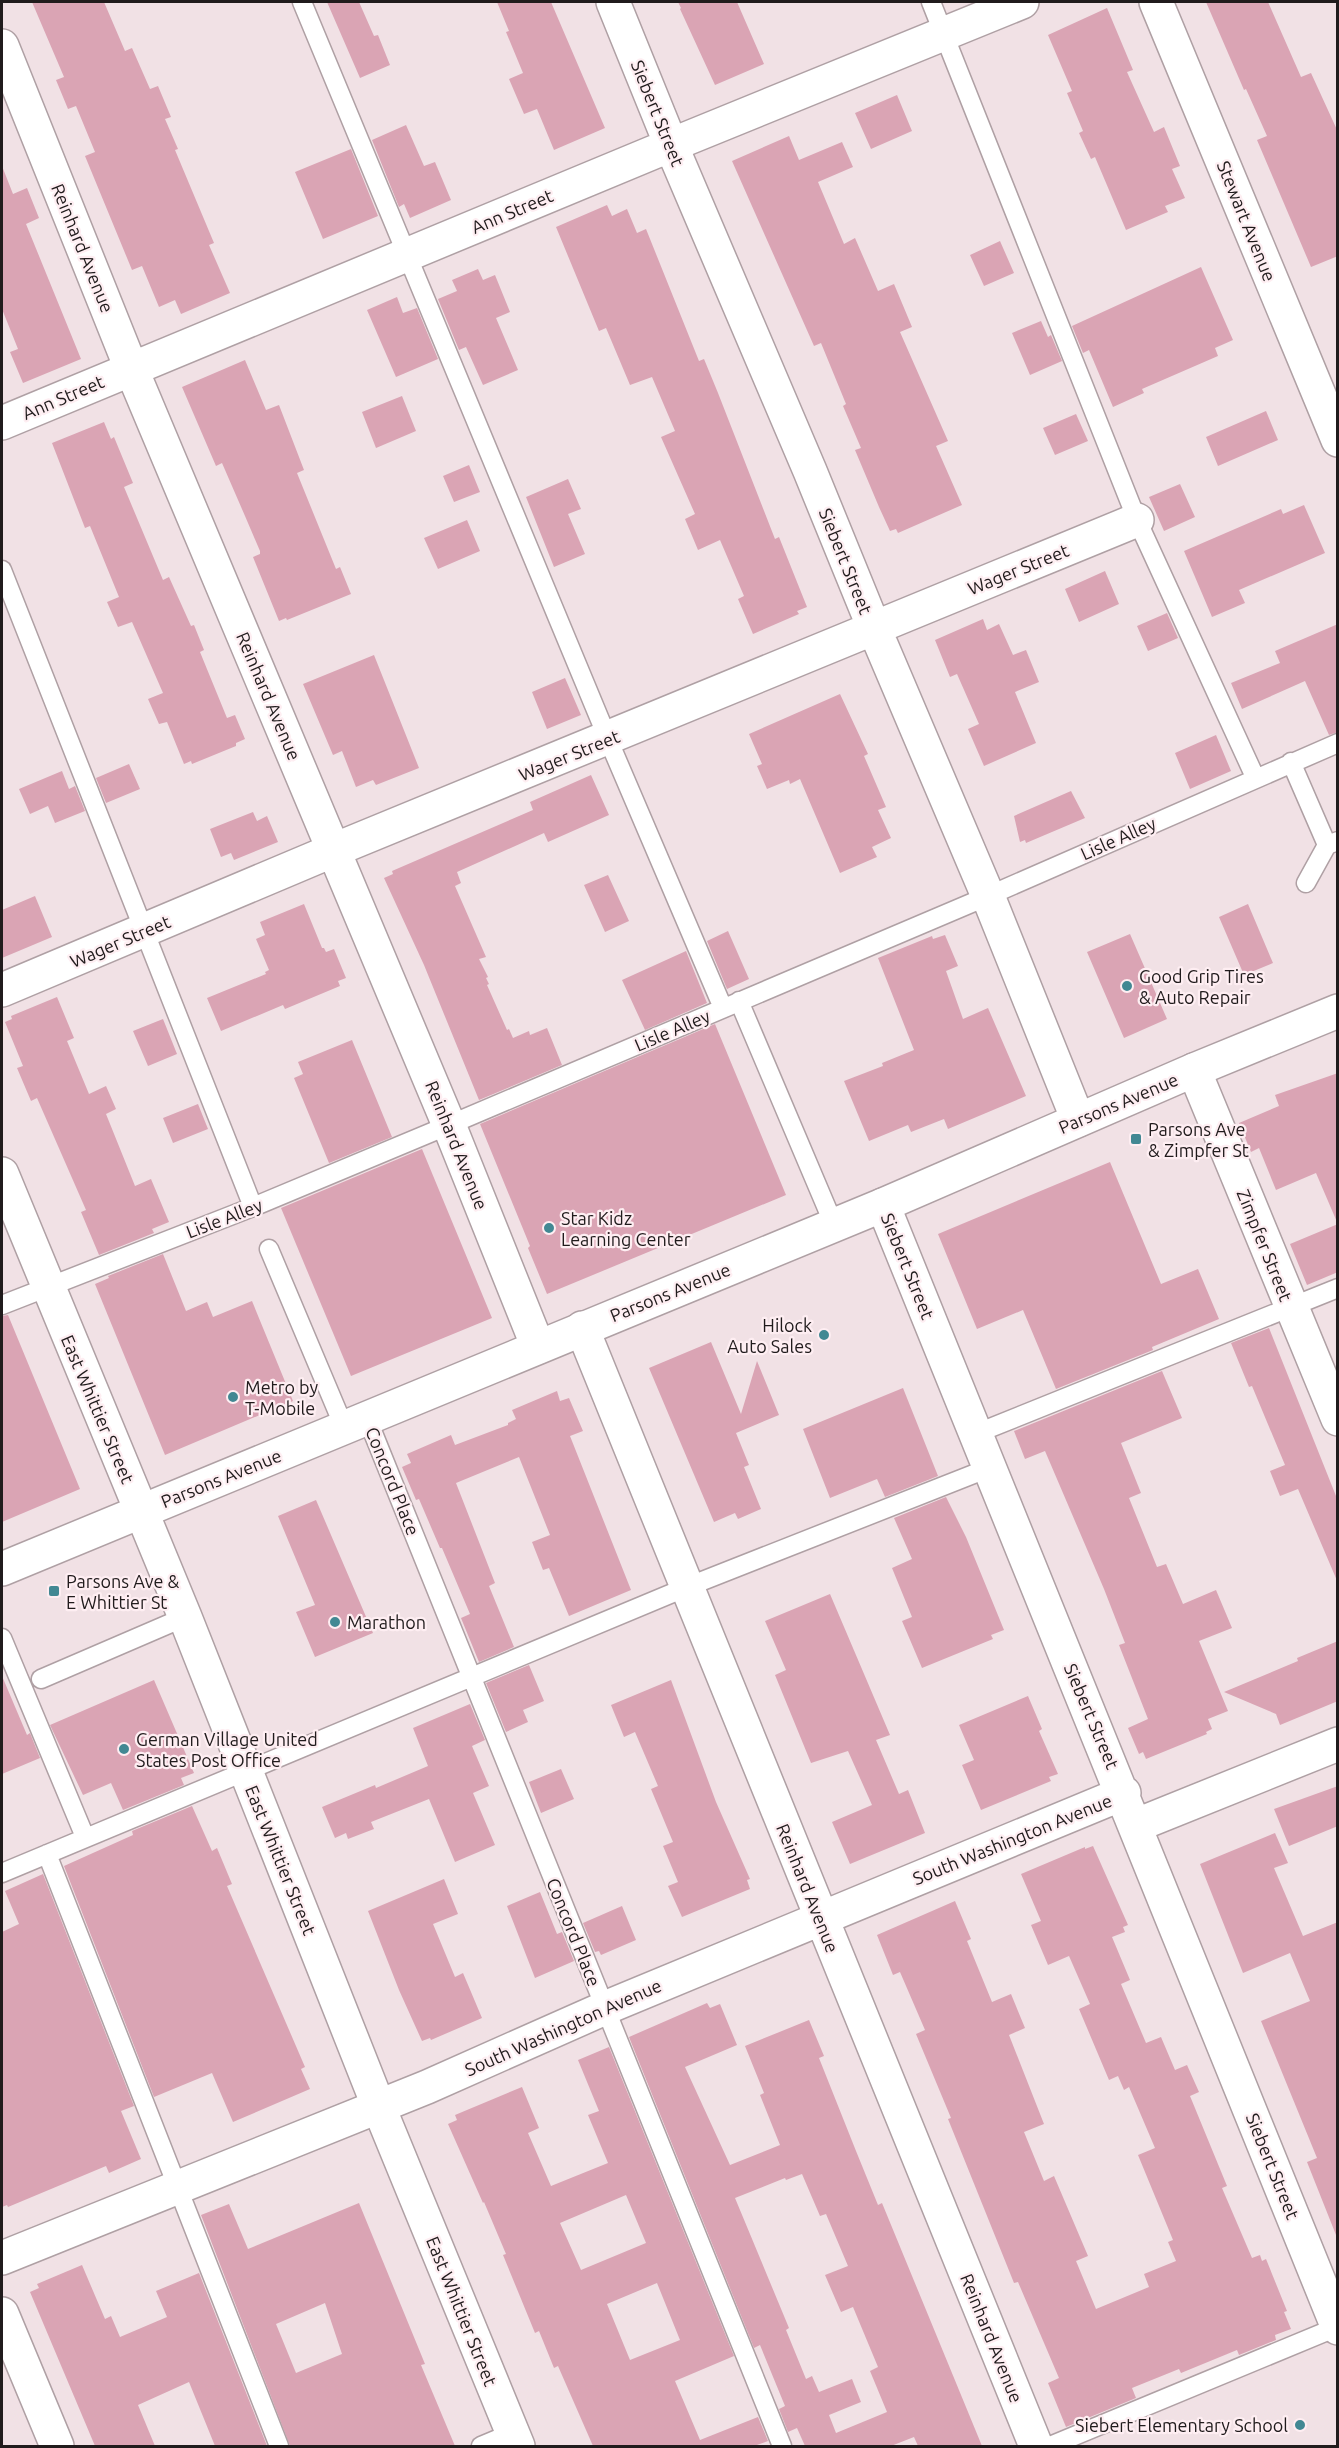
<svg xmlns="http://www.w3.org/2000/svg" width="1339" height="2448" viewBox="0 0 1339 2448" font-family="Ubuntu,sans-serif">
	<rect width="100%" height="100%" fill="#f1e1e5"/>
	<path fill="#daa4b4" fill-rule="evenodd" d="M 32,2 L 104,2 L 125,51 L 132,48 L 150,89 L 158,86 L 171,117 L 165,119 L 178,149 L 175,150 L 214,243 L 209,245 L 230,293 L 181,314 L 175,300 L 159,307 L 142,266 L 132,270 L 85,156 L 95,152 L 76,106 L 68,109 L 56,80 L 64,77 Z
		M 327,2 L 359,2 L 374,36 L 378,35 L 390,65 L 360,78 Z
		M 497,2 L 551,2 L 605,128 L 554,150 L 537,109 L 524,114 L 509,79 L 523,73 L 506,32 L 509,31 Z
		M 678,2 L 737,2 L 764,64 L 715,85 L 680,9 L 681,8 Z
		M 1206,2 L 1268,2 L 1301,77 L 1311,73 L 1338,132 L 1338,256 L 1311,267 L 1257,140 L 1267,136 L 1246,89 L 1244,90 Z
		M 1107,8 L 1133,70 L 1127,72 L 1154,132 L 1164,127 L 1180,166 L 1172,169 L 1185,198 L 1165,206 L 1168,212 L 1126,230 L 1095,157 L 1091,159 L 1079,133 L 1083,131 L 1067,93 L 1072,91 L 1048,35 Z
		M 897,95 L 912,131 L 871,149 L 855,113 Z
		M 406,125 L 424,166 L 435,162 L 451,200 L 410,218 L 404,204 L 399,207 L 372,140 Z
		M 789,136 L 799,160 L 842,142 L 853,167 L 818,182 L 844,244 L 855,238 L 878,291 L 894,284 L 912,327 L 900,332 L 948,441 L 936,446 L 962,505 L 898,533 L 896,529 L 890,531 L 879,507 L 855,450 L 861,448 L 843,406 L 846,404 L 821,343 L 814,346 L 732,161 Z
		M 351,149 L 378,216 L 323,239 L 295,172 Z
		M 2,166 L 13,194 L 27,188 L 39,218 L 26,224 L 81,359 L 23,383 L 10,352 L 18,349 L 2,309 Z
		M 607,205 L 612,216 L 627,209 L 637,233 L 646,229 L 699,361 L 704,359 L 718,393 L 775,539 L 779,537 L 807,607 L 797,611 L 799,614 L 753,634 L 738,599 L 744,596 L 720,540 L 698,550 L 685,519 L 695,514 L 661,437 L 675,431 L 652,377 L 630,385 L 606,328 L 599,331 L 556,227 Z
		M 1000,241 L 1014,273 L 984,286 L 970,255 Z
		M 1201,267 L 1233,340 L 1215,348 L 1218,356 L 1142,389 L 1144,393 L 1113,407 L 1089,350 L 1083,353 L 1072,326 Z
		M 478,269 L 483,280 L 495,275 L 510,312 L 496,318 L 518,370 L 483,385 L 466,347 L 459,350 L 438,299 L 457,291 L 452,280 Z
		M 397,297 L 403,313 L 417,308 L 438,359 L 396,377 L 367,310 Z
		M 1041,321 L 1048,337 L 1051,335 L 1062,361 L 1030,375 L 1012,333 Z
		M 245,360 L 266,410 L 279,405 L 304,470 L 297,473 L 336,569 L 340,567 L 351,594 L 287,620 L 286,618 L 279,621 L 253,557 L 260,554 L 260,551 L 245,516 L 222,463 L 216,466 L 182,387 Z
		M 402,396 L 416,431 L 376,448 L 362,412 Z
		M 1266,411 L 1278,440 L 1218,466 L 1206,437 Z
		M 1076,414 L 1088,441 L 1055,455 L 1043,428 Z
		M 104,422 L 111,439 L 114,437 L 133,483 L 124,487 L 163,580 L 169,577 L 191,626 L 194,625 L 204,650 L 200,652 L 227,718 L 235,715 L 245,739 L 236,743 L 236,746 L 192,764 L 191,761 L 184,764 L 167,722 L 159,724 L 148,699 L 163,693 L 132,622 L 118,627 L 107,602 L 119,597 L 90,526 L 85,528 L 52,443 Z
		M 469,465 L 480,492 L 454,502 L 443,476 Z
		M 568,479 L 581,509 L 568,514 L 585,554 L 554,567 L 526,497 Z
		M 1180,484 L 1195,517 L 1164,531 L 1149,497 Z
		M 1304,505 L 1325,553 L 1239,590 L 1245,603 L 1212,617 L 1184,551 L 1281,509 L 1283,514 Z
		M 467,520 L 480,551 L 438,569 L 424,538 Z
		M 1105,571 L 1119,604 L 1079,622 L 1065,589 Z
		M 1167,613 L 1178,638 L 1148,651 L 1137,626 Z
		M 983,619 L 987,630 L 999,624 L 1013,655 L 1026,650 L 1039,682 L 1015,692 L 1036,743 L 984,766 L 968,729 L 979,724 L 957,674 L 950,677 L 935,640 Z
		M 1338,624 L 1338,732 L 1329,735 L 1305,681 L 1242,709 L 1231,683 L 1280,663 L 1275,651 Z
		M 374,655 L 419,768 L 376,785 L 373,780 L 356,787 L 342,751 L 333,755 L 303,684 Z
		M 565,678 L 581,715 L 547,729 L 532,692 Z
		M 840,694 L 868,754 L 864,756 L 886,807 L 878,810 L 891,838 L 872,847 L 877,857 L 840,873 L 800,779 L 790,784 L 789,780 L 767,789 L 757,766 L 762,764 L 749,734 Z
		M 1216,735 L 1231,771 L 1190,789 L 1175,753 Z
		M 129,764 L 140,789 L 106,803 L 96,778 Z
		M 62,771 L 69,789 L 75,786 L 85,811 L 55,823 L 48,806 L 30,814 L 19,789 Z
		M 591,775 L 609,815 L 548,842 L 544,833 L 457,872 L 461,883 L 455,886 L 486,957 L 479,959 L 488,977 L 486,978 L 489,984 L 487,985 L 507,1030 L 509,1029 L 513,1038 L 529,1031 L 530,1035 L 547,1028 L 562,1065 L 479,1100 L 424,965 L 384,878 L 393,874 L 392,871 L 533,810 L 530,802 Z
		M 1071,791 L 1085,818 L 1026,843 L 1025,840 L 1020,842 L 1014,816 Z
		M 253,812 L 257,821 L 267,816 L 278,842 L 234,860 L 231,853 L 221,857 L 210,829 Z
		M 608,875 L 629,921 L 605,932 L 584,885 Z
		M 35,896 L 52,937 L 2,958 L 2,910 Z
		M 304,904 L 322,948 L 324,948 L 326,952 L 334,949 L 346,978 L 338,981 L 340,986 L 285,1009 L 283,1005 L 221,1031 L 207,998 L 266,974 L 265,972 L 269,970 L 256,939 L 265,935 L 260,922 Z
		M 1248,904 L 1273,963 L 1244,975 L 1219,917 Z
		M 728,931 L 749,979 L 727,989 L 707,941 Z
		M 1130,934 L 1167,1019 L 1124,1038 L 1087,952 Z
		M 945,935 L 958,966 L 946,971 L 963,1019 L 988,1008 L 1026,1096 L 948,1129 L 944,1119 L 911,1132 L 908,1125 L 869,1141 L 844,1081 L 883,1066 L 882,1063 L 914,1050 L 878,958 L 932,936 L 933,939 Z
		M 686,951 L 707,1003 L 645,1030 L 622,980 Z
		M 57,997 L 74,1038 L 67,1041 L 89,1094 L 106,1086 L 116,1109 L 106,1114 L 135,1186 L 151,1179 L 169,1222 L 152,1229 L 154,1233 L 99,1255 L 81,1212 L 86,1210 L 37,1098 L 31,1101 L 17,1068 L 23,1066 L 5,1022 L 12,1019 L 11,1016 Z
		M 163,1019 L 177,1054 L 148,1066 L 133,1031 Z
		M 715,1024 L 786,1195 L 547,1294 L 528,1248 L 530,1246 L 480,1124 Z
		M 352,1040 L 392,1137 L 329,1163 L 294,1078 L 303,1074 L 298,1062 Z
		M 1338,1073 L 1338,1222 L 1337,1222 L 1316,1173 L 1276,1190 L 1259,1148 L 1251,1152 L 1239,1123 L 1279,1106 L 1275,1095 Z
		M 198,1104 L 208,1129 L 173,1143 L 163,1118 Z
		M 422,1149 L 492,1318 L 351,1376 L 281,1208 Z
		M 1110,1162 L 1161,1284 L 1198,1269 L 1219,1319 L 1152,1347 L 1153,1350 L 1056,1389 L 1023,1310 L 977,1329 L 938,1234 Z
		M 1338,1224 L 1338,1272 L 1307,1285 L 1290,1244 Z
		M 163,1254 L 186,1311 L 207,1302 L 213,1317 L 252,1301 L 293,1401 L 165,1455 L 95,1284 L 109,1278 L 108,1276 Z
		M 8,1315 L 80,1489 L 2,1522 L 2,1316 Z
		M 1269,1328 L 1338,1501 L 1338,1583 L 1298,1489 L 1280,1496 L 1270,1471 L 1285,1465 L 1252,1386 L 1249,1387 L 1231,1343 Z
		M 711,1342 L 741,1414 L 757,1361 L 779,1415 L 736,1433 L 749,1465 L 744,1467 L 761,1509 L 738,1519 L 735,1513 L 714,1522 L 649,1368 Z
		M 1162,1371 L 1182,1418 L 1121,1443 L 1141,1493 L 1129,1498 L 1157,1567 L 1166,1564 L 1183,1604 L 1216,1590 L 1232,1628 L 1199,1641 L 1228,1711 L 1208,1719 L 1212,1729 L 1206,1732 L 1207,1734 L 1146,1759 L 1143,1752 L 1139,1754 L 1128,1728 L 1148,1719 L 1119,1645 L 1125,1643 L 1104,1589 L 1045,1451 L 1025,1459 L 1014,1431 Z
		M 903,1388 L 938,1476 L 885,1497 L 877,1479 L 830,1498 L 803,1429 Z
		M 557,1391 L 560,1401 L 569,1398 L 583,1431 L 570,1436 L 631,1590 L 569,1616 L 549,1568 L 543,1570 L 532,1542 L 550,1535 L 519,1457 L 456,1483 L 495,1583 L 489,1586 L 514,1647 L 479,1662 L 461,1618 L 470,1614 L 442,1548 L 440,1548 L 419,1499 L 416,1500 L 402,1467 L 411,1463 L 407,1454 L 451,1435 L 455,1445 L 508,1425 L 508,1423 L 516,1419 L 512,1410 Z
		M 946,1497 L 966,1537 L 1004,1630 L 991,1635 L 993,1639 L 922,1668 L 902,1621 L 912,1617 L 892,1568 L 912,1559 L 894,1518 Z
		M 316,1500 L 373,1633 L 315,1657 L 296,1612 L 315,1605 L 278,1516 Z
		M 830,1594 L 890,1735 L 876,1740 L 899,1794 L 908,1790 L 925,1833 L 850,1864 L 832,1822 L 872,1805 L 848,1751 L 811,1763 L 775,1675 L 786,1670 L 765,1621 Z
		M 1338,1641 L 1338,1701 L 1280,1725 L 1276,1714 L 1224,1692 L 1298,1661 L 1297,1658 Z
		M 529,1665 L 544,1701 L 523,1710 L 528,1722 L 506,1732 L 486,1683 Z
		M 2,1676 L 27,1735 L 30,1733 L 40,1758 L 2,1774 Z
		M 154,1680 L 194,1773 L 181,1778 L 184,1785 L 123,1810 L 111,1783 L 83,1795 L 50,1725 Z
		M 671,1680 L 716,1802 L 750,1879 L 747,1880 L 750,1889 L 682,1917 L 668,1886 L 678,1882 L 663,1846 L 673,1842 L 651,1789 L 658,1786 L 635,1732 L 624,1737 L 611,1705 Z
		M 1028,1696 L 1042,1729 L 1039,1731 L 1058,1774 L 1049,1777 L 1051,1781 L 981,1810 L 962,1765 L 974,1760 L 959,1725 Z
		M 470,1704 L 485,1740 L 472,1746 L 489,1786 L 473,1793 L 495,1845 L 455,1862 L 429,1799 L 371,1822 L 374,1829 L 348,1839 L 346,1833 L 335,1838 L 322,1807 L 375,1785 L 376,1788 L 428,1766 L 413,1728 Z
		M 561,1769 L 574,1799 L 541,1813 L 529,1782 Z
		M 1338,1786 L 1338,1826 L 1289,1846 L 1274,1809 Z
		M 192,1806 L 212,1851 L 217,1848 L 232,1884 L 227,1886 L 305,2067 L 301,2069 L 310,2089 L 233,2122 L 212,2073 L 154,2097 L 64,1866 L 133,1835 L 132,1831 Z
		M 1275,1833 L 1288,1863 L 1274,1868 L 1303,1936 L 1338,1922 L 1336,2235 L 1307,2162 L 1317,2158 L 1261,2021 L 1310,2001 L 1290,1953 L 1243,1973 L 1200,1864 Z
		M 1093,1846 L 1128,1925 L 1123,1927 L 1125,1932 L 1112,1937 L 1130,1980 L 1121,1984 L 1146,2043 L 1161,2037 L 1175,2070 L 1187,2065 L 1199,2092 L 1190,2096 L 1227,2186 L 1222,2188 L 1252,2258 L 1260,2255 L 1262,2261 L 1266,2259 L 1287,2311 L 1284,2312 L 1291,2329 L 1275,2335 L 1276,2340 L 1239,2355 L 1237,2350 L 1181,2373 L 1179,2369 L 1132,2388 L 1136,2398 L 1066,2427 L 1048,2383 L 1059,2378 L 1018,2282 L 1014,2283 L 948,2119 L 951,2118 L 916,2034 L 925,2030 L 900,1972 L 893,1975 L 877,1935 L 955,1901 L 971,1939 L 967,1941 L 992,2002 L 1011,1994 L 1025,2028 L 1009,2035 L 1044,2124 L 1024,2132 L 1044,2181 L 1054,2176 L 1088,2256 L 1076,2261 L 1096,2309 L 1149,2287 L 1144,2274 L 1176,2261 L 1168,2242 L 1173,2240 L 1138,2155 L 1155,2148 L 1129,2087 L 1124,2090 L 1118,2076 L 1109,2080 L 1079,2009 L 1090,2004 L 1069,1956 L 1048,1965 L 1031,1925 L 1041,1921 L 1021,1874 L 1085,1847 L 1085,1849 Z
		M 43,1874 L 134,2106 L 121,2111 L 141,2159 L 109,2173 L 106,2166 L 8,2207 L 7,2205 L 2,2207 L 2,1932 L 19,1924 L 5,1891 Z
		M 444,1879 L 458,1914 L 433,1924 L 455,1977 L 463,1973 L 482,2018 L 431,2040 L 430,2038 L 422,2041 L 399,1990 L 368,1911 Z
		M 540,1892 L 557,1934 L 562,1932 L 574,1961 L 535,1978 L 507,1906 Z
		M 622,1906 L 636,1940 L 601,1955 L 599,1951 L 595,1952 L 583,1923 Z
		M 707,2003 L 710,2008 L 720,2004 L 737,2045 L 685,2067 L 730,2165 L 780,2145 L 760,2095 L 764,2093 L 745,2046 L 809,2020 L 824,2056 L 819,2058 L 856,2151 L 878,2205 L 882,2203 L 982,2446 L 918,2446 L 914,2437 L 891,2446 L 805,2446 L 797,2428 L 788,2432 L 779,2409 L 785,2406 L 760,2345 L 754,2348 L 629,2037 ZM 802,2174 L 820,2216 L 826,2214 L 848,2266 L 825,2275 L 841,2312 L 853,2307 L 878,2367 L 870,2371 L 887,2412 L 836,2433 L 829,2415 L 861,2402 L 852,2379 L 819,2392 L 812,2376 L 806,2379 L 786,2330 L 789,2328 L 735,2198 L 785,2178 L 786,2180 Z
		M 609,2047 L 734,2356 L 675,2381 L 700,2440 L 758,2417 L 768,2441 L 754,2446 L 593,2446 L 558,2366 L 554,2368 L 539,2331 L 535,2333 L 503,2255 L 506,2254 L 484,2202 L 483,2203 L 448,2124 L 457,2120 L 455,2115 L 522,2087 L 539,2128 L 528,2133 L 551,2186 L 608,2163 L 588,2115 L 599,2111 L 578,2060 ZM 626,2195 L 646,2243 L 581,2270 L 560,2223 ZM 657,2283 L 680,2340 L 630,2360 L 607,2304 Z
		M 359,2203 L 425,2364 L 421,2365 L 455,2446 L 290,2446 L 201,2215 L 229,2204 L 248,2249 ZM 325,2303 L 342,2354 L 296,2373 L 276,2324 Z
		M 82,2265 L 105,2319 L 111,2316 L 120,2337 L 167,2317 L 156,2291 L 199,2273 L 267,2446 L 215,2446 L 189,2382 L 138,2405 L 155,2446 L 95,2446 L 30,2292 L 39,2288 L 37,2284 Z"/>
	<g fill="none" stroke-linecap="round" stroke-linejoin="round">
		<g stroke="#afa0a4" stroke-width="21">
			<path id="service" d="M 302,2 L 608,739 L 723,1008
				M 931,2 L 1137,520 L 1255,777
				M 2,570 L 253,1207
				M 1291,762 L 1327,845 L 1338,841
				M 1306,883 L 1327,845
				M 739,1001 L 834,1225
				M 269,1249 L 344,1427
				M 2,1305 L 253,1207 L 449,1125 L 988,896 L 1338,743
				M 367,1418 L 782,2446
				M 975,1434 L 1338,1288
				M 2,1638 L 85,1837
				M 41,1679 L 185,1617
				M 47,1854 L 279,2446
				M 2,1873 L 687,1587 L 989,1468
				M 481,2446 L 512,2433
				M 1050,2446 L 1337,2327"/>
		</g>
		<g stroke="#afa0a4" stroke-width="36">
			<path id="minor" d="M 613,2 L 671,145 L 810,471 L 874,628 L 988,896 L 1078,1120
				M 1156,2 L 1338,440
				M 2,46 L 131,368 L 449,1125 L 538,1347
				M 2,423 L 671,145 L 1022,2
				M 2,990 L 334,850 L 1137,520
				M 1194,1070 L 1338,1419
				M 883,1205 C 1036,1579 1189,1953 1338,2328
				M 582,1328 L 1036,2446
				M 1137,1825 L 1338,1744
				M 2,2258 L 427,2087 L 605,2008 L 1124,1793
				M 2,2314 L 57,2446"/>
		</g>
		<g stroke="#afa0a4" stroke-width="36">
			<path id="tertiary" d="M 2,1174 L 185,1617 L 378,2105 L 518,2446"/>
		</g>
		<g stroke="#afa0a4" stroke-width="36">
			<path id="primary" d="M 2,1569 L 883,1205 L 1194,1070 L 1338,1011"/>
		</g>
		<use href="#service" stroke="#fff" stroke-width="18"/>
		<use href="#minor" stroke="#fff" stroke-width="33"/>
		<use href="#tertiary" stroke="#fff" stroke-width="33"/>
		<use href="#primary" stroke="#fff" stroke-width="33"/>
	</g>
	<g fill="#428893" stroke="#feeef2" stroke-width="2">
		<circle cx="1127" cy="986" r="6"/>
		<rect x="1130" y="1133" width="12" height="12" rx="3"/>
		<circle cx="549" cy="1228" r="6"/>
		<circle cx="824" cy="1335" r="6"/>
		<circle cx="233" cy="1397" r="6"/>
		<rect x="48" y="1585" width="12" height="12" rx="3"/>
		<circle cx="335" cy="1622" r="6"/>
		<circle cx="124" cy="1749" r="6"/>
		<circle cx="1300" cy="2425" r="6"/>
	</g>
	<g text-anchor="middle" dominant-baseline="central" stroke-width="4.5" stroke-linejoin="round" paint-order="stroke">
		<g font-size="18" fill="#201b1c" stroke="#feeef2">
			<text transform="translate(658 113) rotate(68)">Siebert Street</text>
			<text transform="translate(512 211) rotate(-23)">Ann Street</text>
			<text transform="translate(1247 221) rotate(68)">Stewart Avenue</text>
			<text transform="translate(83 248) rotate(68)">Reinhard Avenue</text>
			<text transform="translate(63 397) rotate(-23)">Ann Street</text>
			<text transform="translate(846 561) rotate(68)">Siebert Street</text>
			<text transform="translate(1018 569) rotate(-22)">Wager Street</text>
			<text transform="translate(269 696) rotate(67)">Reinhard Avenue</text>
			<text transform="translate(569 755) rotate(-22)">Wager Street</text>
			<text transform="translate(1118 838) rotate(-24)">Lisle Alley</text>
			<text transform="translate(120 941) rotate(-23)">Wager Street</text>
			<text transform="translate(672 1030) rotate(-23)">Lisle Alley</text>
			<text transform="translate(1118 1103) rotate(-23)">Parsons Avenue</text>
			<text transform="translate(457 1145) rotate(68)">Reinhard Avenue</text>
			<text transform="translate(224 1218) rotate(-21)">Lisle Alley</text>
			<text transform="translate(1265 1245) rotate(68)">Zimpfer Street</text>
			<text transform="translate(908 1266) rotate(68)">Siebert Street</text>
			<text transform="translate(670 1292) rotate(-22)">Parsons Avenue</text>
			<text transform="translate(98 1409) rotate(67)">East Whittier Street</text>
			<text transform="translate(221 1478) rotate(-22)">Parsons Avenue</text>
			<text transform="translate(393 1481) rotate(68)">Concord Place</text>
			<text transform="translate(1092 1716) rotate(67)">Siebert Street</text>
			<text transform="translate(1012 1839) rotate(-22)">South Washington Avenue</text>
			<text transform="translate(281 1860) rotate(68)">East Whittier Street</text>
			<text transform="translate(808 1888) rotate(68)">Reinhard Avenue</text>
			<text transform="translate(574 1932) rotate(68)">Concord Place</text>
			<text transform="translate(563 2027) rotate(-24)">South Washington Avenue</text>
			<text transform="translate(1273 2166) rotate(68)">Siebert Street</text>
			<text transform="translate(462 2311) rotate(68)">East Whittier Street</text>
			<text transform="translate(992 2338) rotate(68)">Reinhard Avenue</text>
		</g>
		<g font-size="18" fill="#201b1c" stroke="#feeef2" text-anchor="start">
			<text x="1139" y="976">Good Grip Tires<tspan x="1139" dy="21">&amp; Auto Repair</tspan></text>
			<text x="1148" y="1129">Parsons Ave<tspan x="1148" dy="21">&amp; Zimpfer St</tspan></text>
			<text x="561" y="1218">Star Kidz<tspan x="561" dy="21">Learning Center</tspan></text>
			<text x="812" y="1325" text-anchor="end">Hilock<tspan x="812" dy="21">Auto Sales</tspan></text>
			<text x="245" y="1387">Metro by<tspan x="245" dy="21">T-Mobile</tspan></text>
			<text x="66" y="1581">Parsons Ave &amp;<tspan x="66" dy="21">E Whittier St</tspan></text>
			<text x="347" y="1622">Marathon</text>
			<text x="136" y="1739">German Village United<tspan x="136" dy="21">States Post Office</tspan></text>
			<text x="1288" y="2425" text-anchor="end">Siebert Elementary School</text>
		</g>
	</g>
	<rect width="1339" height="2448" fill="none" stroke="#201b1c" stroke-width="6"/>
</svg>
